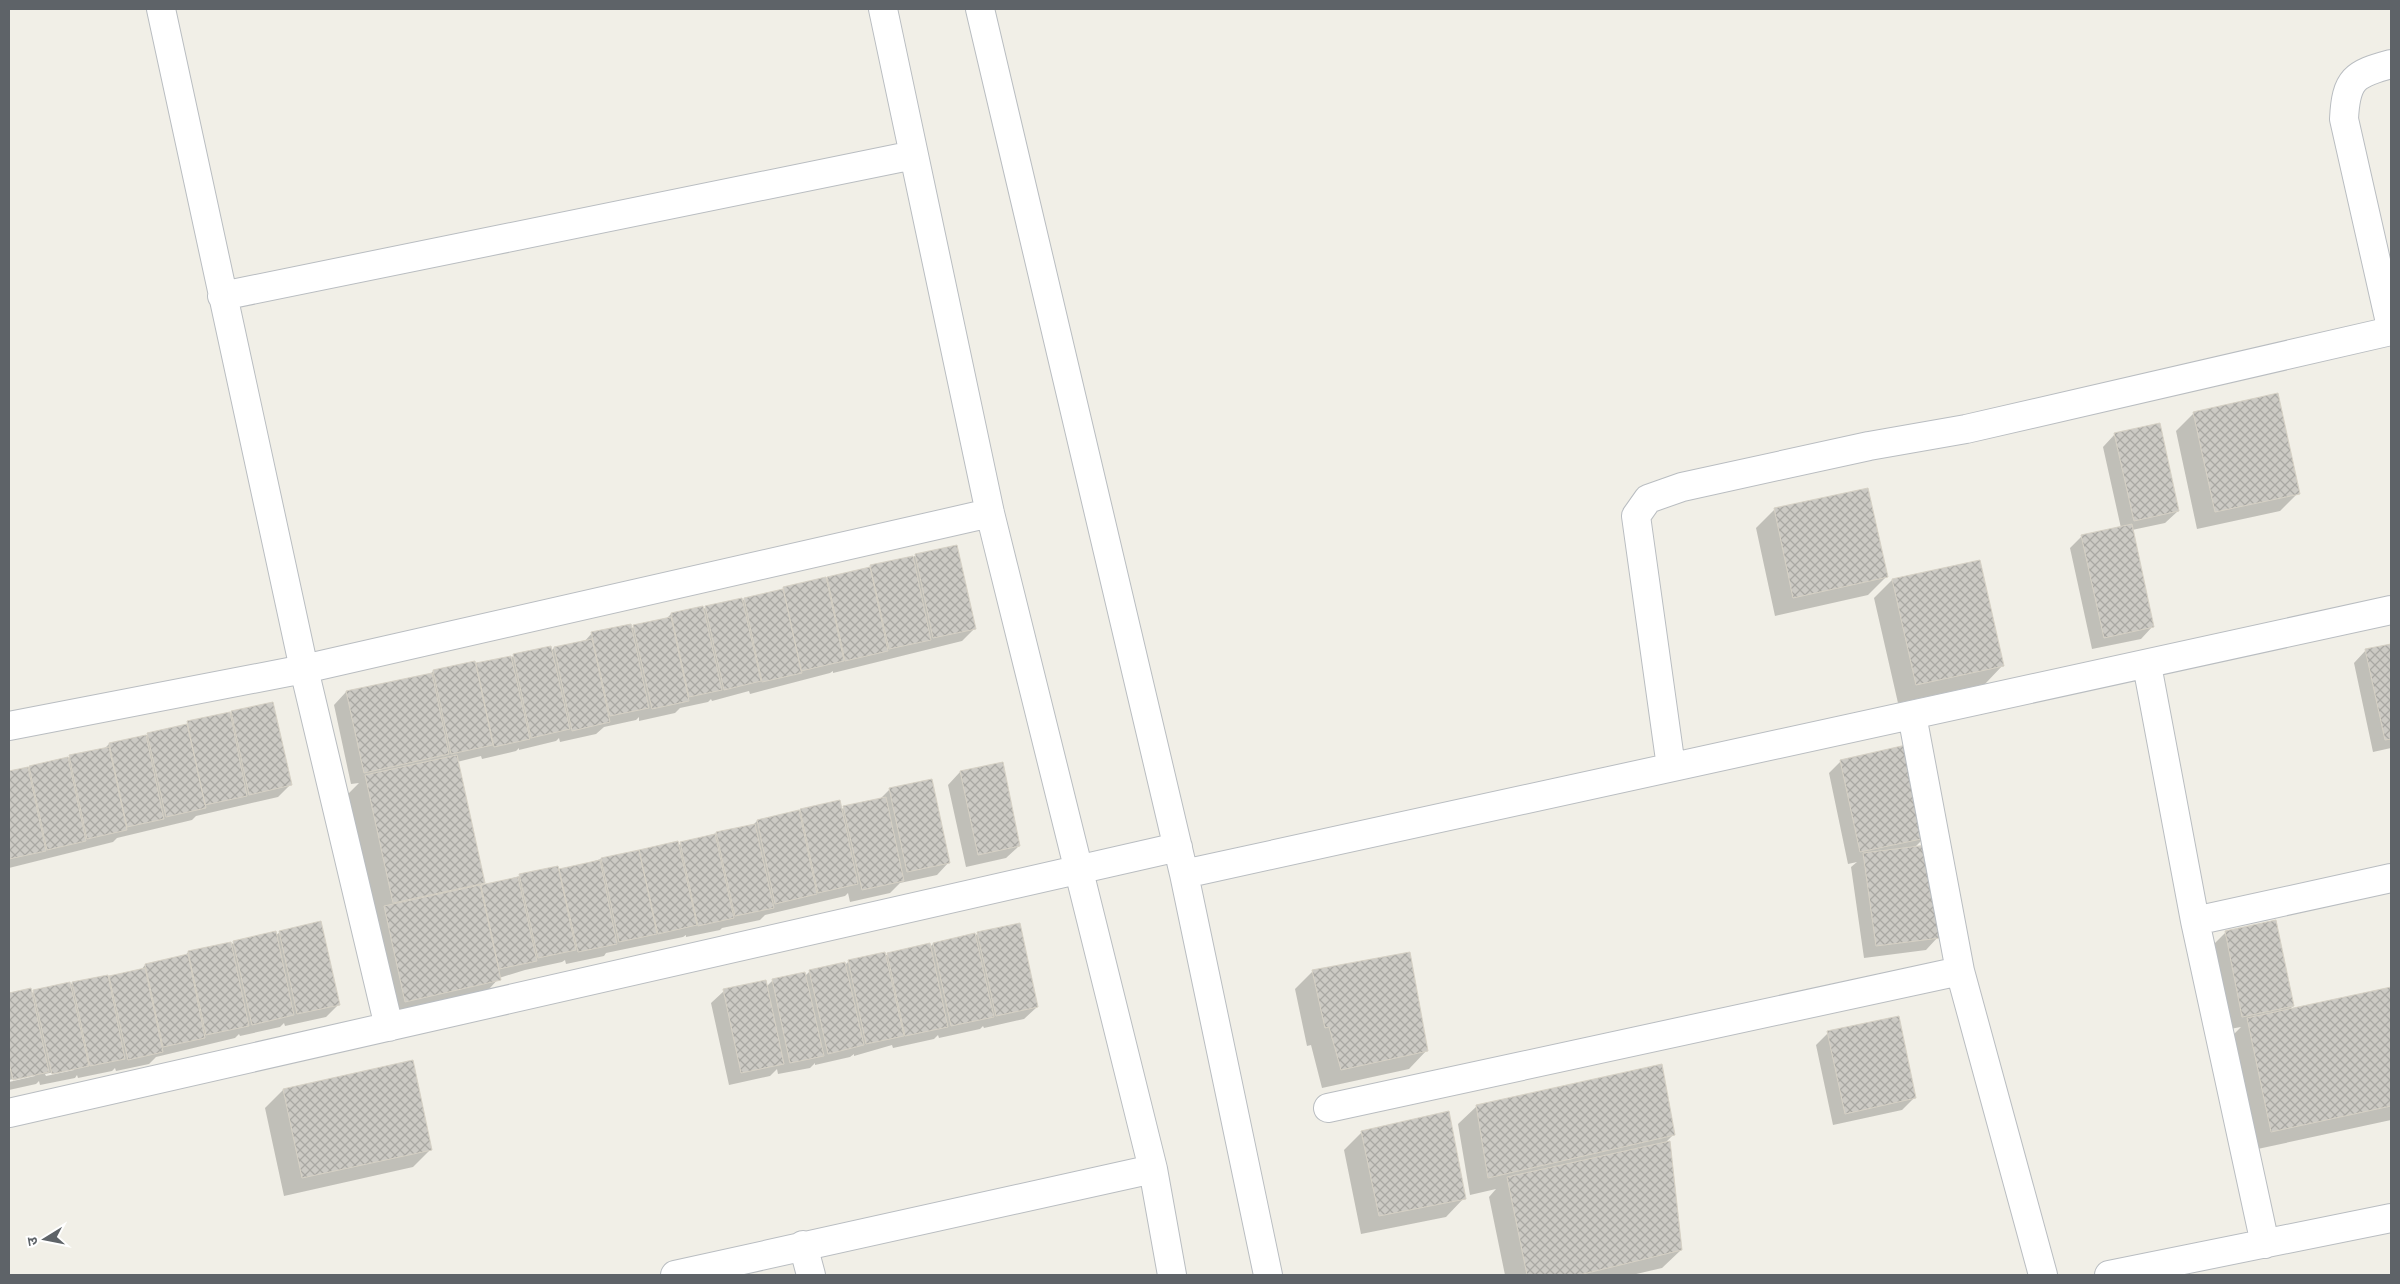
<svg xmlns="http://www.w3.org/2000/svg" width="2400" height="1284" viewBox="0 0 2400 1284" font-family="'PT Sans','Noto Sans Devanagari',sans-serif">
	<defs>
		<pattern id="building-cross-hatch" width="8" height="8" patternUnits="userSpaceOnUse" patternTransform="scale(1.25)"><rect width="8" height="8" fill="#cccac4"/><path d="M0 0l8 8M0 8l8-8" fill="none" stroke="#a9a8a3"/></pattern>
	</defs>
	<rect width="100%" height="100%" fill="#f1efe7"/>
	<path fill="#0003" fill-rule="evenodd" d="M 2194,413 L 2298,493 L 2280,511 L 2197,529 L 2176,431 Z
		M 2115,434 L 2178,511 L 2165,523 L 2132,530 L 2153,626 L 2141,639 L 2092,649 L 2070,548 L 2082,536 L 2121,528 L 2103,447 Z
		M 1775,509 L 1887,576 L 1868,595 L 1775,616 L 1756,528 Z
		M 916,555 L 974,629 L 962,641 L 833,673 L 833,671 L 830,673 L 750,694 L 749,691 L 712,701 L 711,699 L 708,702 L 680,708 L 675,713 L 639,721 L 639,717 L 636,720 L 604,727 L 596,734 L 560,742 L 559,738 L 556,741 L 519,750 L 519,748 L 516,751 L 482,759 L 481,756 L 457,762 L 483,882 L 479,887 L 520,876 L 558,872 L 601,859 L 677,843 L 678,845 L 717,833 L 752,826 L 757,821 L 801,810 L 841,810 L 844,807 L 880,799 L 890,789 L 949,862 L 937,875 L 900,883 L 890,893 L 850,902 L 848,893 L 845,896 L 765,915 L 760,920 L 722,928 L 720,930 L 686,937 L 686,935 L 683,937 L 606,953 L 604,956 L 566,964 L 565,960 L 562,962 L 525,970 L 499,978 L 481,998 L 387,1019 L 347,795 L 359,783 L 351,784 L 334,705 L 346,692 L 430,675 L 433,671 L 511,658 L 514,655 L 551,651 L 554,648 L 584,642 L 592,633 L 631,629 L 634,626 L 666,619 L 671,614 L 742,602 L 744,599 L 825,579 L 825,581 L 828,578 L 912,558 Z
		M 1892,580 L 2003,665 L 1985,684 L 1898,703 L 1874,598 Z
		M 2391,645 L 2391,748 L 2373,752 L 2354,663 L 2366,650 Z
		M 232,712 L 290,785 L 278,797 L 196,816 L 192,820 L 117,838 L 113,842 L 9,868 L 9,772 L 104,749 L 109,744 L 229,715 Z
		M 1841,761 L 1925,837 L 1914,848 L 1938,937 L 1926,950 L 1864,958 L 1851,867 L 1857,862 L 1848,864 L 1829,773 Z
		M 1002,764 L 1019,846 L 1006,858 L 966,867 L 948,785 L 960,772 Z
		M 280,932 L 338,1005 L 326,1017 L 285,1026 L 284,1023 L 280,1027 L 240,1036 L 239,1034 L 235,1038 L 156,1057 L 149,1064 L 116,1071 L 115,1068 L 112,1071 L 78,1078 L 77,1075 L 75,1078 L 40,1085 L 39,1081 L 36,1084 L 9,1090 L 9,1082 L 35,1076 L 35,1074 L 9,1080 L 9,994 L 30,990 L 31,994 L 34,991 L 70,986 L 72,983 L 107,976 L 108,979 L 110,977 L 140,971 L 145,965 L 185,956 L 188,952 L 230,946 L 234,942 L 275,936 ZM 74,1068 L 74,1070 L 46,1076 L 45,1074 Z
		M 2226,932 L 2293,1006 L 2288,1011 L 2391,988 L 2391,1120 L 2253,1150 L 2230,1038 L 2241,1027 L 2230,1029 L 2213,945 Z
		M 978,933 L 1037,1007 L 1024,1019 L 984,1028 L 983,1026 L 980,1029 L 939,1038 L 938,1035 L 934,1039 L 893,1048 L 892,1045 L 854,1056 L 854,1054 L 850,1057 L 815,1065 L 815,1063 L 810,1068 L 778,1074 L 777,1069 L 770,1076 L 729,1085 L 711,1003 L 724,991 L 766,987 L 773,980 L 805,976 L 810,971 L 845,965 L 849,961 L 929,948 L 933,944 L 975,936 Z
		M 1313,971 L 1427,1050 L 1409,1069 L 1322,1088 L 1311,1045 L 1307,1046 L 1295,989 Z
		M 1828,1033 L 1915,1097 L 1902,1110 L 1833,1125 L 1816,1045 Z
		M 283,1090 L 431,1149 L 413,1167 L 284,1196 L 265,1108 Z
		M 1477,1106 L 1673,1135 L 1664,1144 L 1681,1250 L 1662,1268 L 1632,1275 L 1505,1275 L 1489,1197 L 1496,1189 L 1470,1195 L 1458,1124 Z
		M 1362,1132 L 1464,1198 L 1446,1217 L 1361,1234 L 1344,1150 Z"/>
	<path fill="url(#building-cross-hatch)" stroke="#d6d1c5" d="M 2278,393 L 2300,494 L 2215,512 L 2193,412 Z
		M 2160,423 L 2179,511 L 2134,521 L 2114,433 Z
		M 1868,488 L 1888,577 L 1793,598 L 1774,508 Z
		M 2132,524 L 2154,627 L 2104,638 L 2081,535 Z
		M 957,545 L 976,629 L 933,638 L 915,554 Z
		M 913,556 L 931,640 L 889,649 L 870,565 Z
		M 1980,560 L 2004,666 L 1916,685 L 1892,579 Z
		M 870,567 L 888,651 L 845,661 L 827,577 Z
		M 826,577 L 844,661 L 801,671 L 783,587 Z
		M 783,589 L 802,673 L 762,682 L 744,598 Z
		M 742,598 L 761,681 L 724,690 L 705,606 Z
		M 703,606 L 722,690 L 689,697 L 671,613 Z
		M 671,617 L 689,701 L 652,709 L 633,625 Z
		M 631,624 L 649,708 L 610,716 L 591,632 Z
		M 592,639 L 610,722 L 572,731 L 554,647 Z
		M 2391,644 L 2391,739 L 2385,740 L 2365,649 Z
		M 551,646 L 570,729 L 531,738 L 513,654 Z
		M 511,656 L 530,739 L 494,747 L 476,663 Z
		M 475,661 L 493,745 L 451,754 L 433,670 Z
		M 432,673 L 449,754 L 364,773 L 346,691 Z
		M 273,702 L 292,785 L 249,795 L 231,711 Z
		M 230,712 L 247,796 L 205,805 L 187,721 Z
		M 187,724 L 206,808 L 166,817 L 147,733 Z
		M 146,735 L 164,819 L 127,827 L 109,743 Z
		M 1906,745 L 1926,838 L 1860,852 L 1840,760 Z
		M 109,747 L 127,830 L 87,839 L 69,755 Z
		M 457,755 L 485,883 L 393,903 L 365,775 Z
		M 68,757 L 86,841 L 47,850 L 29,766 Z
		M 1003,762 L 1020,846 L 978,855 L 960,771 Z
		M 28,767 L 46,851 L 9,859 L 9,771 Z
		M 932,779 L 950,863 L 907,872 L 889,788 Z
		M 886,797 L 904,881 L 862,890 L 843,806 Z
		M 840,800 L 858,884 L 818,893 L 800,809 Z
		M 799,810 L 817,894 L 775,904 L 757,820 Z
		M 755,824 L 774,908 L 735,916 L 716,832 Z
		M 715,834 L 734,918 L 698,926 L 680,842 Z
		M 678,841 L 697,925 L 658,934 L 639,850 Z
		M 1927,845 L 1940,938 L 1876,946 L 1863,853 Z
		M 639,850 L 657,934 L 619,942 L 601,858 Z
		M 600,860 L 617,944 L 578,952 L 559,869 Z
		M 558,866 L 576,950 L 538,958 L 519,874 Z
		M 518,877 L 537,961 L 499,969 L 481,885 Z
		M 480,885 L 501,980 L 405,1002 L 384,906 Z
		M 2276,920 L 2294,1006 L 2242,1017 L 2225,931 Z
		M 321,921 L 340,1005 L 297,1014 L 279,931 Z
		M 1020,923 L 1038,1007 L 996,1016 L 977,932 Z
		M 276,931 L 294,1015 L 252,1025 L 233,941 Z
		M 975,933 L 994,1017 L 951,1026 L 933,943 Z
		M 231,942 L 249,1026 L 206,1035 L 188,951 Z
		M 930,943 L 948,1027 L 905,1036 L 887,953 Z
		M 885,952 L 904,1036 L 866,1044 L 848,960 Z
		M 1410,952 L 1428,1051 L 1341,1070 L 1329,1027 L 1325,1028 L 1312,970 Z
		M 188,954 L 205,1038 L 163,1047 L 145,964 Z
		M 845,962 L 864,1045 L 828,1054 L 809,970 Z
		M 145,968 L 163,1052 L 128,1060 L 109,976 Z
		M 805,972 L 824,1056 L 790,1063 L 772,979 Z
		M 108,975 L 125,1059 L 90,1066 L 72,982 Z
		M 766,980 L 784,1064 L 741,1073 L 723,989 Z
		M 70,982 L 89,1066 L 52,1074 L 33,990 Z
		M 2391,987 L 2391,1106 L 2271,1132 L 2247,1018 Z
		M 31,988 L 49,1072 L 13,1080 L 9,1063 L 9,993 Z
		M 1899,1016 L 1916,1098 L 1845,1114 L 1827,1031 Z
		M 413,1060 L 432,1150 L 302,1178 L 283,1089 Z
		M 1662,1064 L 1675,1135 L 1488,1178 L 1476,1105 Z
		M 1449,1111 L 1466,1199 L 1379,1216 L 1361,1131 Z
		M 1670,1141 L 1682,1250 L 1579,1275 L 1527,1275 L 1507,1177 Z"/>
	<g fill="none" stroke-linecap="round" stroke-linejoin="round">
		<g stroke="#b9bdc1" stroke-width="30">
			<path id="street" d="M 161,9 L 304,669 L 389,1027
				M 883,9 L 990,513 L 1153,1169 L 1172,1275
				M 980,9 L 1184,874 L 1268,1275
				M 2391,64 C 2354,74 2346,79 2344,119 L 2391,327
				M 222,296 L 914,155
				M 2147,665 L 2195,921 L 2391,878
				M 1912,715 L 1960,971
				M 9,726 L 304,669 L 990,513
				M 1671,767 L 1636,516 L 1648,499 L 1682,487 L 1869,446 L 1966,429 L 2391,331
				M 1184,874 L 2391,610
				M 2195,921 L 2265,1244
				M 1328,1108 L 1960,971 L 2043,1275
				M 9,1113 L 1178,847
				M 803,1245 L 811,1275
				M 675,1275 L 1153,1169
				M 2109,1275 L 2391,1218"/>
		</g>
		<use href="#street" stroke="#fff" stroke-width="28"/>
	</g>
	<rect width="2400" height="1284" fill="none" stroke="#5e6368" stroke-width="20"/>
	<g transform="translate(45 1239) rotate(260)" stroke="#ffffff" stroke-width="4" paint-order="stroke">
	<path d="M0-4L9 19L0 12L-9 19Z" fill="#5e6368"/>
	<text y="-8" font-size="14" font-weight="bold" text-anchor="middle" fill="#5e6368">उ</text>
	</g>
</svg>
